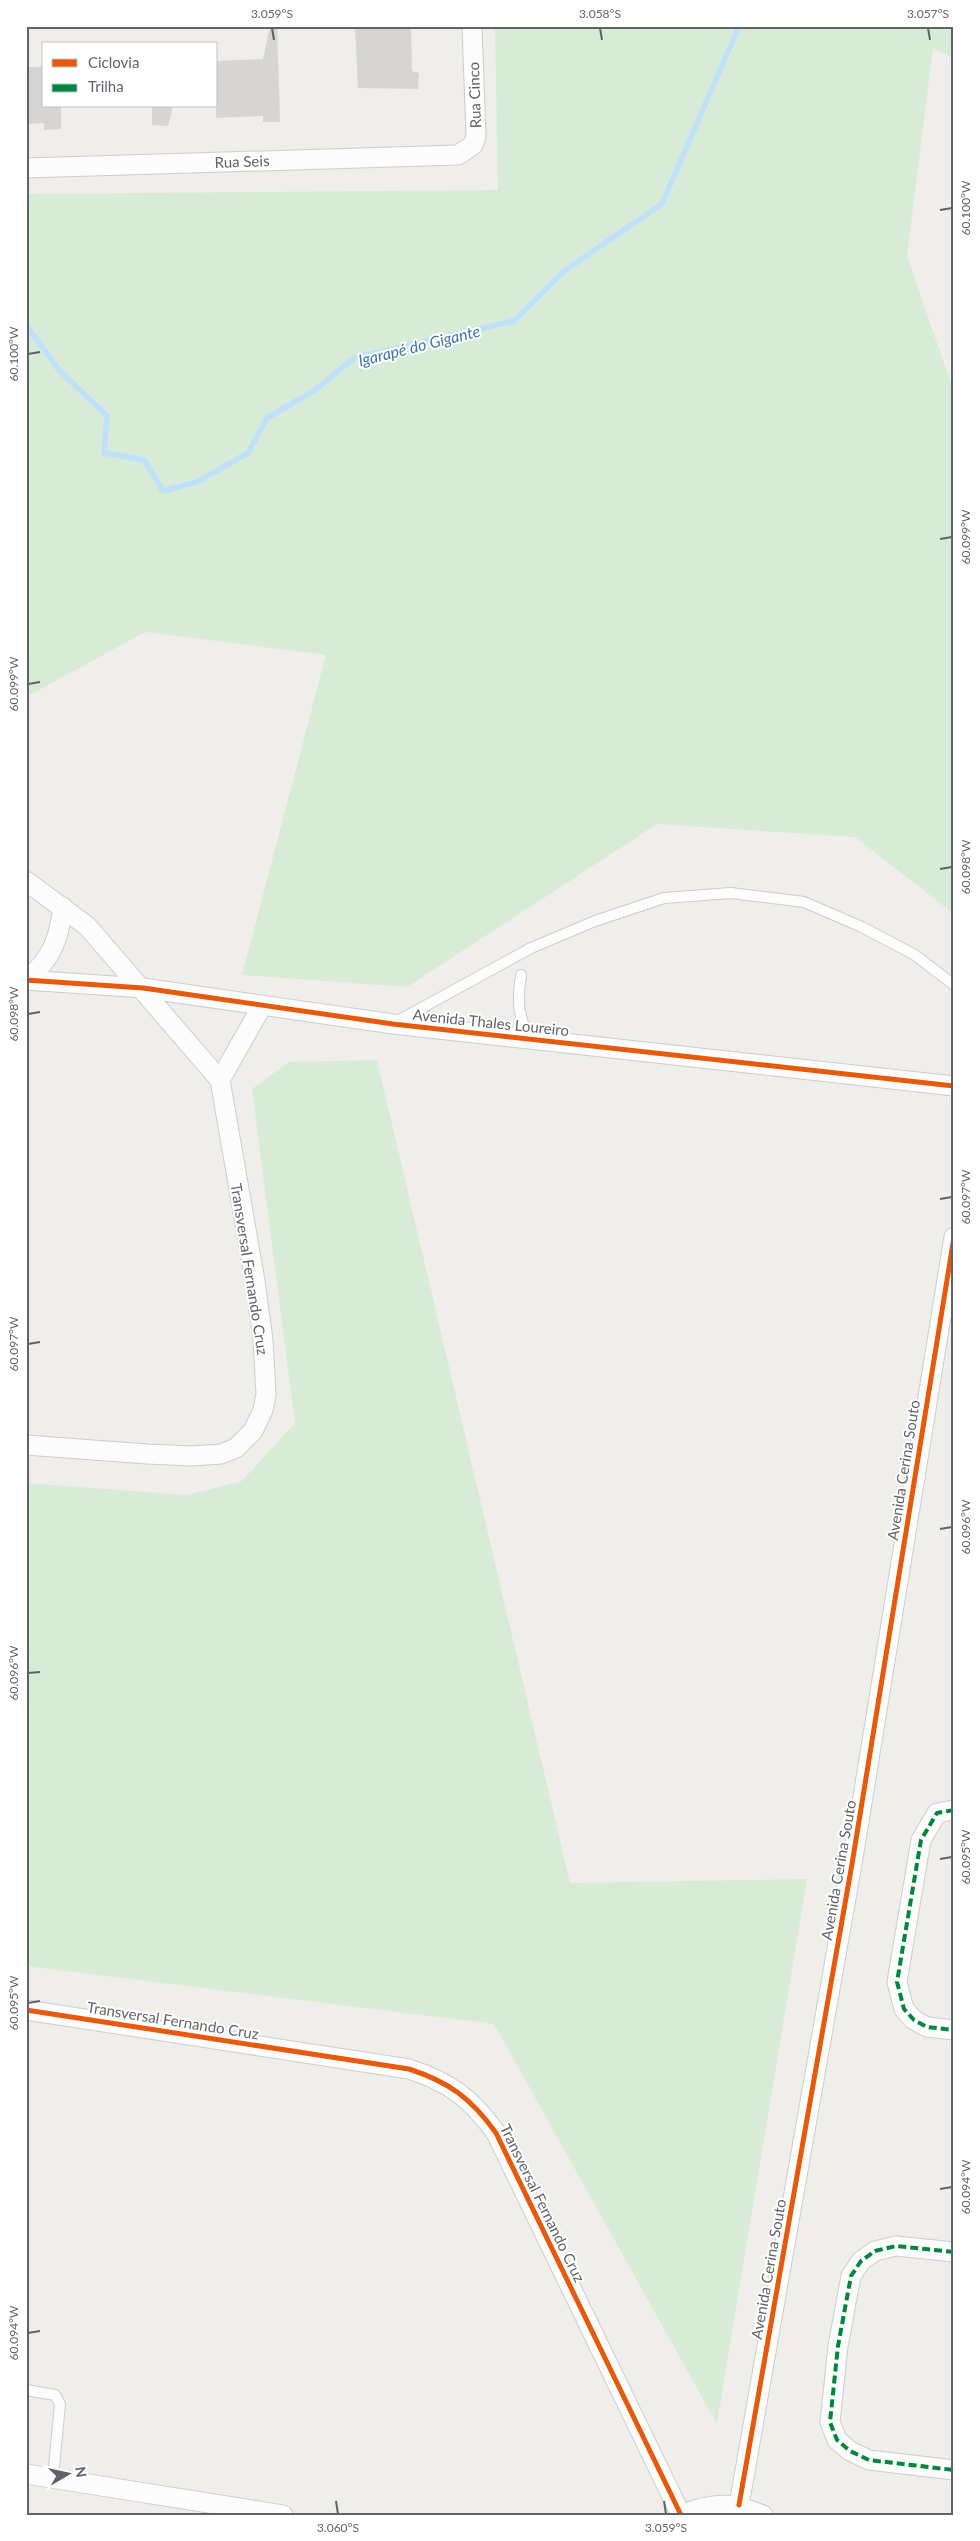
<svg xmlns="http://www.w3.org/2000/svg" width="980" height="2541" viewBox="0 0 980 2541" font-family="Lato,sans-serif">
	<rect width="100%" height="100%" fill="#efeeea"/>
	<path fill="#d8ebd6" d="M 495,26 L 954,26 L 954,59 L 933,48 L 907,256 L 954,392 L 954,914 L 855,837 L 657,824 L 407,987 L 242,975 L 326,655 L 145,632 L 26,697 L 26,194 L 498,190 Z
		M 377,1060 L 570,1883 L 807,1879 L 717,2424 L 494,2024 L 26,1966 L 26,1483 L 187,1495 L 242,1481 L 295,1423 L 252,1089 L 289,1062 Z"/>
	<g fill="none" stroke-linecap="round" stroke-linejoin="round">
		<path stroke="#bfe0f9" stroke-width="5.5" d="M 26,325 L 59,370 L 107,416 L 104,453 L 144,460 L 163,491 L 197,482 L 248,453 L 267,418 L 315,390 L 354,358 L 514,321 L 564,271 L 662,204 L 739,26"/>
	</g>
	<path fill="#d6d5d3" d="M 270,26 L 277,26 L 280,122 L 263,122 L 263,116 L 216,118 L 216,61 L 263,59 Z
		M 355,26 L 411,26 L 412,71 L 419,73 L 418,89 L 358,88 Z
		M 26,67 L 44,67 L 44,106 L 61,106 L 61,129 L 44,130 L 44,123 L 26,124 Z
		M 152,106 L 173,106 L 168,126 L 152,125 Z"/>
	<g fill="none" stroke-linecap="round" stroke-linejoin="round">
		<g stroke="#cbcccc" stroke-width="12">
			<path id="service" d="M 521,975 C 517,1003 518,1013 529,1039
				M 396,1022 L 531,948 L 595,921 L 664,898 L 731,893 L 804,902 L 862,927 L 915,955 L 954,985
				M 26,2390 L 55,2395 L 60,2404 L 53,2478"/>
		</g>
		<g stroke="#cbcccc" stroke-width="21">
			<path id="minor" d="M 26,168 L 458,155 L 473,145 L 476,137 L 472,26
				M 26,881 L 87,926 L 220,1080 L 255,1281 L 263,1340 L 266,1394 L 263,1410 L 253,1431 L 236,1448 L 221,1454 L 192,1456 L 147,1454 L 26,1445
				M 26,980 L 143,988 L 393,1024 L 954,1086
				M 26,980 C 52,959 59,939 63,907
				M 220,1080 L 262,1006
				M 954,1810 L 937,1813 L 921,1840 L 897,1982 L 904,2009 L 914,2020 L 927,2027 L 954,2030
				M 26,2010 L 409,2069 C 449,2082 471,2098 496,2133 L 681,2515
				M 954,2252 L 896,2246 L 875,2251 L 861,2261 L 851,2276 L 838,2346 L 830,2422 L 837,2440 L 850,2451 L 869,2460 L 954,2470
				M 26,2474 L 283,2515
				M 739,2505 L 852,1864 L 954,1237
				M 681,2515 C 713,2502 731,2502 763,2515"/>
		</g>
		<use href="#service" stroke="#fdfcfc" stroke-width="10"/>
		<use href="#minor" stroke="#fdfcfc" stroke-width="19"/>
		<path stroke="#00873e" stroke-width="4" stroke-dasharray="8 4" stroke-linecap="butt" d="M 954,1810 L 937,1813 L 921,1840 L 897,1982 L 904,2009 L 914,2020 L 927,2027 L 954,2030
			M 954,2252 L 896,2246 L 875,2251 L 861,2261 L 851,2276 L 838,2346 L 830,2422 L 837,2440 L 850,2451 L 869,2460 L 954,2470"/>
		<g stroke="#fff" stroke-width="8">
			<path id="cycleway" d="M 26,980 L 143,988 L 393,1024 L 954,1086
				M 26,2010 L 409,2069 C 449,2082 471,2098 496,2133 L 681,2515
				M 739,2505 L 852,1864 L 954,1237"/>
		</g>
		<use href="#cycleway" stroke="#e8590c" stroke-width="5"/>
	</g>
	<path fill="none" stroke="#5f6368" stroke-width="2" d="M 272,28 L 274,40M 600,28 L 602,40M 928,28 L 930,40M 940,210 L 952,208M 28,354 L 40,352M 940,539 L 952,537M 28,684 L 40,682M 940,869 L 952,867M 28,1014 L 40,1012M 940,1199 L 952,1197M 28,1344 L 40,1342M 940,1529 L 952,1527M 28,1673 L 40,1672M 940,1859 L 952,1857M 28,2003 L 40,2001M 940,2189 L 952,2187M 28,2333 L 40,2331M 336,2501 L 338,2514M 664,2501 L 666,2514"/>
	<g text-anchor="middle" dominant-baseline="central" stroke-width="4" stroke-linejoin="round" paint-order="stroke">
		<g font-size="15" fill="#5f6368" stroke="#fff">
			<text transform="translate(474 95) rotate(-92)">Rua Cinco</text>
			<text transform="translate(242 161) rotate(-2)">Rua Seis</text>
			<text transform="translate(491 1022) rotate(6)">Avenida Thales Loureiro</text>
			<text transform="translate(250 1269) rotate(81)">Transversal Fernando Cruz</text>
			<text transform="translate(903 1470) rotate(-81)">Avenida Cerina Souto</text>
			<text transform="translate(838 1870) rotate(-80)">Avenida Cerina Souto</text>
			<text transform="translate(173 2020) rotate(9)">Transversal Fernando Cruz</text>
			<text transform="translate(543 2203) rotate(64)">Transversal Fernando Cruz</text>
			<text transform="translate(768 2269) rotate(-80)">Avenida Cerina Souto</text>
		</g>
		<g font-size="16" font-style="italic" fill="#4174aa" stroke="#fff">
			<text transform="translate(419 345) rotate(-14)">Igarapé do Gigante</text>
		</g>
	</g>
	<rect width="980" height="2541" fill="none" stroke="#ffffff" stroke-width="55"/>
	<rect x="42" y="42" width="175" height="65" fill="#ffffff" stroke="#bfc1c3"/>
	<rect x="52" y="59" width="25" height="8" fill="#e8590c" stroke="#bfc1c3"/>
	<text x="88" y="68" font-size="15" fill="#5f6368">Ciclovia</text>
	<rect x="52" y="84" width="25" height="8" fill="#00873e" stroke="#bfc1c3"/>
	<text x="88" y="92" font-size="15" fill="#5f6368">Trilha</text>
	<g transform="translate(68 2474) rotate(81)" stroke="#ffffff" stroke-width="4" paint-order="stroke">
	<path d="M0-4L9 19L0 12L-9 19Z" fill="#5f6368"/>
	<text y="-8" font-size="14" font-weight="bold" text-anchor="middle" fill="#5f6368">N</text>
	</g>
	<rect x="28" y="28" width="924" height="2486" fill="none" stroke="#5f6368" stroke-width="2"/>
	<g font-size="12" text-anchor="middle" fill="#5f6368">
		<text x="272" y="18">3.059°S</text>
		<text x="600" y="18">3.058°S</text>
		<text x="928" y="18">3.057°S</text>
		<text transform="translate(966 208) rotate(-90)" y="4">60.100°W</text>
		<text transform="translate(14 354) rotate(-90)" y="4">60.100°W</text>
		<text transform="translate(966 537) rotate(-90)" y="4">60.099°W</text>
		<text transform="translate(14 684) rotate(-90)" y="4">60.099°W</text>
		<text transform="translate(966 867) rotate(-90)" y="4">60.098°W</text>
		<text transform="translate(14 1014) rotate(-90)" y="4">60.098°W</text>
		<text transform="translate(966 1197) rotate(-90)" y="4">60.097°W</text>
		<text transform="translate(14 1344) rotate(-90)" y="4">60.097°W</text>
		<text transform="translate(966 1527) rotate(-90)" y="4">60.096°W</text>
		<text transform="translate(14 1673) rotate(-90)" y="4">60.096°W</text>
		<text transform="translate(966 1857) rotate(-90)" y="4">60.095°W</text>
		<text transform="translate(14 2003) rotate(-90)" y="4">60.095°W</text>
		<text transform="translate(966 2187) rotate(-90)" y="4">60.094°W</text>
		<text transform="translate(14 2333) rotate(-90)" y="4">60.094°W</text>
		<text x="338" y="2532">3.060°S</text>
		<text x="666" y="2532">3.059°S</text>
	</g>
</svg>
